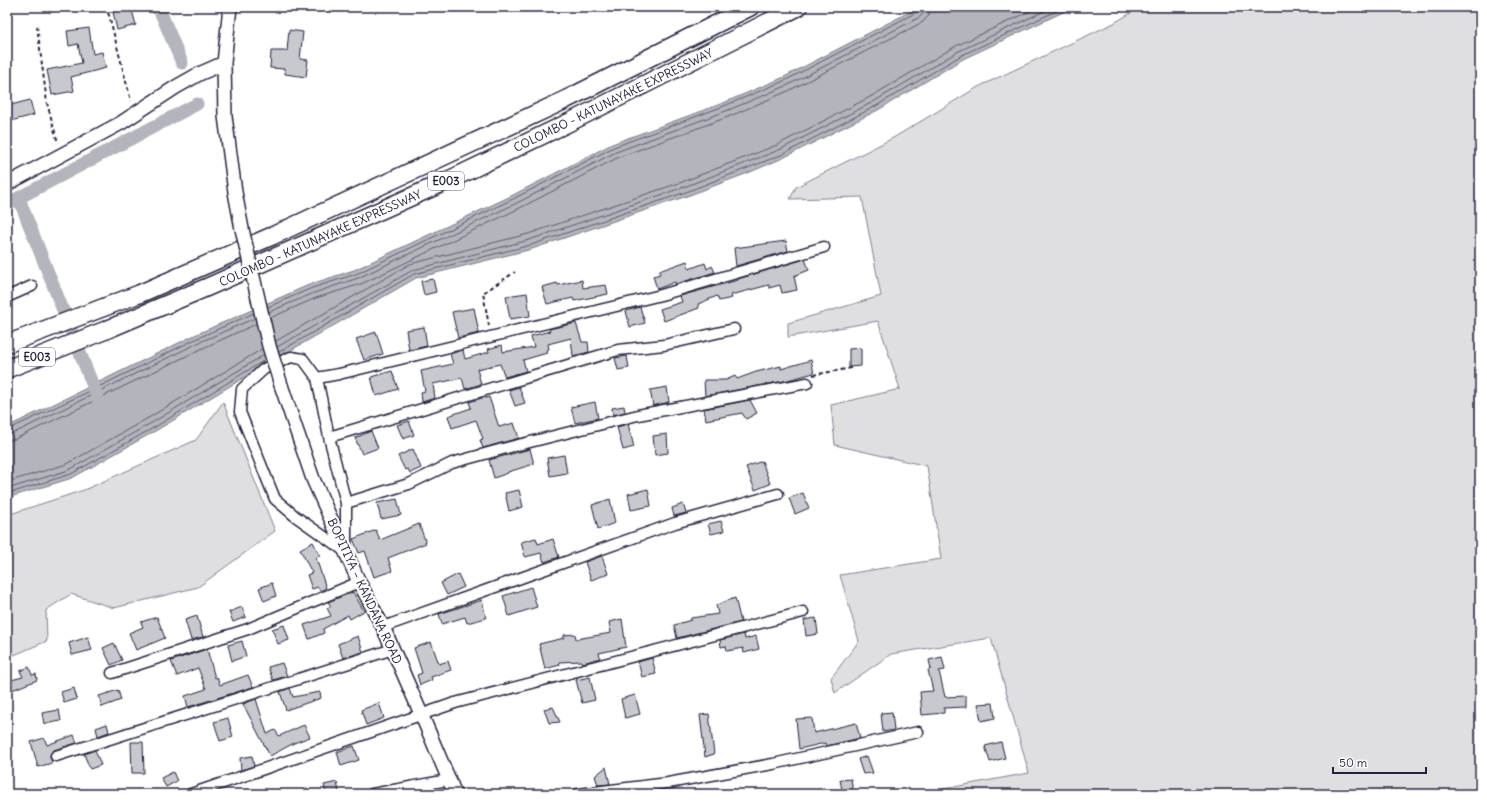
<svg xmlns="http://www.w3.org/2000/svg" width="1487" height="801" viewBox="0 0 1487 801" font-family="Delius,sans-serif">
	<rect width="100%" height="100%" fill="#fff"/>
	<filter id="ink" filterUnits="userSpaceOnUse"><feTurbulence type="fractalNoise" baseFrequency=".025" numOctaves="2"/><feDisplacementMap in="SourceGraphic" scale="8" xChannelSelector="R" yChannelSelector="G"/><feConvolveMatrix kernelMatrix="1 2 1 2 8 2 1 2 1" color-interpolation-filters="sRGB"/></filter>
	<g filter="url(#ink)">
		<path fill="#dfdfe2" stroke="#80808e" d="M 1141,7 L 1480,7 L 1480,794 L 916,794 L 1029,773 L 991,638 L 891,654 L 835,693 L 831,678 L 859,641 L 840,575 L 941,559 L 927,466 L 835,445 L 831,405 L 900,389 L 878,321 L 788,337 L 788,323 L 881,296 L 862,197 L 790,199 L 796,187 L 893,138 L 978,87 L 1114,23 Z
			M 223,402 L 275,531 L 198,587 L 114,608 L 71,594 L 46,610 L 47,641 L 7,658 L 7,515 L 84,490 L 196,440 Z"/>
		<path fill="#b4b4bc" stroke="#7a7a88" d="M 919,7 L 1074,7 L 963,59 L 878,110 L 783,158 L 748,173 L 687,196 L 532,249 L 416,278 L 255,371 L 157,430 L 72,478 L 7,498 L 7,427 L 197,334 L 311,284 L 354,270 L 511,196 L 612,144 L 723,103 L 782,78 Z"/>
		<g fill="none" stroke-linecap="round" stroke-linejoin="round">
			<path stroke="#5c5c6f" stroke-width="1" d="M 268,307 L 312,288 L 356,274 L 513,199 L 614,147 L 724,106 L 784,81 L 917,12 L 920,7
				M 269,312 L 314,293 L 358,278 L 515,204 L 616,152 L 726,111 L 786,86 L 920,17 L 924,12 L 925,7
				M 270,318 L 316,298 L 361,284 L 518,209 L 619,157 L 728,117 L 788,91 L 923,22 L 929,15 L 931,7
				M 276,341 L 410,264 L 528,234 L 682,182 L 777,145 L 870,97 L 956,46 L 1039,7
				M 277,347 L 413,270 L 529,240 L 684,187 L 779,150 L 873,102 L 959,51 L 1053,7
				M 279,352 L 414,274 L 531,245 L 686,192 L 781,155 L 876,106 L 962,55 L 1065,7
				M 7,430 L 88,392 L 198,338 L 254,313
				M 7,435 L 12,434 L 200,342 L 255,318
				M 7,441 L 15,439 L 203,348 L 256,324
				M 7,482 L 67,464 L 150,417 L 262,349
				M 7,489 L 69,470 L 153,422 L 264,355
				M 7,494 L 71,474 L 155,427 L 265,360"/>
			<path stroke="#b4b4bc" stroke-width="13" d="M 155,7 L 160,11 L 182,63
				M 19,199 L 99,401
				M 7,204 L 197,104"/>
		</g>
		<path fill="#c8c8cf" stroke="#22223b" d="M 112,7 L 131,7 L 136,25 L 117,30 Z
			M 89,28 L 93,54 L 102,52 L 106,68 L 71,77 L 74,91 L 52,95 L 47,70 L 82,63 L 78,44 L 69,46 L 67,31 Z
			M 289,30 L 303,32 L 300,59 L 308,60 L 306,77 L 285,74 L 285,69 L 270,68 L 271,51 L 287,51 Z
			M 30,100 L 34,115 L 7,122 L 7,106 Z
			M 786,241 L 788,251 L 736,266 L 734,248 Z
			M 805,259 L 809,270 L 794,276 L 797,290 L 782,293 L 780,285 L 769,288 L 769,285 L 731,295 L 732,298 L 719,301 L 717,296 L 698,304 L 699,308 L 664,321 L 660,309 L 682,302 L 680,296 L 738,280 L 738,279 Z
			M 687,261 L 689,269 L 705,263 L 707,269 L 712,266 L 715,272 L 676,284 L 675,282 L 657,289 L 653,276 L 660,274 L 659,271 Z
			M 433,279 L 436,292 L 424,295 L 421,281 Z
			M 582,280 L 583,288 L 606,285 L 608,294 L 574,301 L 573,298 L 547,304 L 542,287 L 557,283 L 558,285 Z
			M 527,293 L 530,316 L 510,319 L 506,296 Z
			M 640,307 L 645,323 L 630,327 L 626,311 Z
			M 474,308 L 479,333 L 458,338 L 452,312 Z
			M 576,323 L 582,342 L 588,342 L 589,352 L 573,356 L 571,338 L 548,344 L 549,349 L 546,350 L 547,353 L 523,360 L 526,371 L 505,377 L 500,364 L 477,369 L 481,384 L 465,389 L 462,378 L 433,384 L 435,398 L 422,402 L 421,392 L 425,391 L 421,371 L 453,364 L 450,354 L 463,350 L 465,359 L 489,352 L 488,349 L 502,345 L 503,352 L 534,347 L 531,336 L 550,331 L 549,329 Z
			M 424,327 L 427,346 L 409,350 L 406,330 Z
			M 376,332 L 383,354 L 364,360 L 356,339 Z
			M 861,348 L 861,366 L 849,367 L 849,349 Z
			M 627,356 L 629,368 L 618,370 L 615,358 Z
			M 811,360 L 814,373 L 784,381 L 705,396 L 704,380 L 726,380 L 735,376 L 737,379 L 756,372 L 781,366 L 781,369 Z
			M 392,371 L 398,389 L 376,396 L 371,377 Z
			M 519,387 L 525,403 L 515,406 L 509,390 Z
			M 667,387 L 669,402 L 653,406 L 650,390 Z
			M 485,397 L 485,398 L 489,397 L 499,427 L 514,423 L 519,438 L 483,448 L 480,440 L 483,439 L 476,420 L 452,428 L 448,416 L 471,408 L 469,402 Z
			M 750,400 L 757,413 L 746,419 L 742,413 L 706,420 L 704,409 Z
			M 595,402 L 598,418 L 575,423 L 571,407 Z
			M 624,406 L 625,412 L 613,415 L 612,408 Z
			M 409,421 L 414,435 L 403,439 L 397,425 Z
			M 628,424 L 634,447 L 623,450 L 617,427 Z
			M 371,431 L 378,448 L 362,454 L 355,438 Z
			M 667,434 L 668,453 L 655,455 L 653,436 Z
			M 413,449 L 421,468 L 410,473 L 408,469 L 405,470 L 398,456 Z
			M 530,449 L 534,464 L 508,472 L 508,473 L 494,478 L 489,460 Z
			M 564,455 L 567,473 L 550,476 L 547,458 Z
			M 762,461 L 770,484 L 755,490 L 746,467 Z
			M 648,489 L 651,506 L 631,510 L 628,494 Z
			M 519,490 L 523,507 L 509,511 L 505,493 Z
			M 803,493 L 809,508 L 795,514 L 789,498 Z
			M 397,499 L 401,515 L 381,519 L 377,503 Z
			M 610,499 L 615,523 L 598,529 L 592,505 Z
			M 683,504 L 686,513 L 674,516 L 672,508 Z
			M 721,521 L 724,531 L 711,534 L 708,524 Z
			M 419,524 L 426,543 L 388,558 L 392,571 L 374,577 L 365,551 L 359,553 L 353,539 L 376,530 L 380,540 Z
			M 536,538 L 538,544 L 553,539 L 559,557 L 544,562 L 541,553 L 525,557 L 521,542 Z
			M 313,542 L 320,556 L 316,558 L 326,588 L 320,591 L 318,587 L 312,589 L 307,575 L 312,573 L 300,549 Z
			M 602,556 L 608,574 L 591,580 L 585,562 Z
			M 458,574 L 464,587 L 447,595 L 441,583 Z
			M 272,583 L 276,596 L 264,601 L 259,588 Z
			M 531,587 L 537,607 L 509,616 L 503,596 Z
			M 353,592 L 364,611 L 350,619 L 348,615 L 323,629 L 324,633 L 309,639 L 304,625 L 331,616 L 327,608 L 331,606 L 328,602 Z
			M 735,598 L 741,622 L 677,638 L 674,625 L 691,620 L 691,618 L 718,614 L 716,605 Z
			M 482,600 L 486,618 L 467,623 L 465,617 L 442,624 L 439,614 Z
			M 242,607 L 246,617 L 233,622 L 229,612 Z
			M 197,616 L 203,637 L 191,640 L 185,620 Z
			M 157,617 L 165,638 L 136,650 L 129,633 L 143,627 L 141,622 Z
			M 816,618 L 818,634 L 806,636 L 804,620 Z
			M 622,619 L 626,647 L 599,653 L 600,658 L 583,663 L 582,661 L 559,662 L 560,665 L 545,669 L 539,644 L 564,638 L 564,635 L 575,634 L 576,639 L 611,633 L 609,622 Z
			M 284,625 L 289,640 L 278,644 L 272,629 Z
			M 744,634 L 745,639 L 756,636 L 759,649 L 744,653 L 743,648 L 727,651 L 726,646 L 721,647 L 720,640 Z
			M 358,636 L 363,652 L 343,658 L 338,644 Z
			M 88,637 L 92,650 L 72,655 L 69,643 Z
			M 242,641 L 246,656 L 232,661 L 228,645 Z
			M 431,642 L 439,664 L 448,661 L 451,670 L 431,677 L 432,680 L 420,685 L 417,675 L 422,673 L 414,648 Z
			M 114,643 L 122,660 L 111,665 L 103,648 Z
			M 207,649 L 215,678 L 217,677 L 220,685 L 248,675 L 253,687 L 188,707 L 185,696 L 206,689 L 198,668 L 177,676 L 171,661 Z
			M 942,657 L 945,670 L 939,671 L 945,697 L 966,696 L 966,707 L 944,708 L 944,713 L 922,715 L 920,692 L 933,691 L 928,670 L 931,669 L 929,660 Z
			M 652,658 L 656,674 L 642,677 L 638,662 Z
			M 282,663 L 287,676 L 273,680 L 268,667 Z
			M 29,667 L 32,675 L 36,674 L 37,680 L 7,692 L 7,681 L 23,677 L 20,671 Z
			M 590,677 L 595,700 L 582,703 L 576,680 Z
			M 74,688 L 77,699 L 64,703 L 61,692 Z
			M 290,688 L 293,697 L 320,692 L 321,698 L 286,710 L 280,692 Z
			M 118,690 L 121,700 L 102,707 L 99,696 Z
			M 635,695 L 640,714 L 625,718 L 621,699 Z
			M 256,699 L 267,734 L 275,730 L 279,736 L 304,725 L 310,737 L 294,743 L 270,756 L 243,704 Z
			M 379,703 L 384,718 L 366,725 L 361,710 Z
			M 993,703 L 995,718 L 981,721 L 978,704 Z
			M 553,707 L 560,722 L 549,723 L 544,709 Z
			M 59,710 L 61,721 L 44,724 L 42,713 Z
			M 892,712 L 894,730 L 883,732 L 881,713 Z
			M 709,714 L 714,754 L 705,757 L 700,715 Z
			M 228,718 L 233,737 L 220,741 L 214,722 Z
			M 812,718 L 814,733 L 856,723 L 860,738 L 826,746 L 825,743 L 799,749 L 796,719 Z
			M 107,724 L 109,732 L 98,736 L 96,728 Z
			M 74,735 L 77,743 L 54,750 L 50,755 L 52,763 L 38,767 L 31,742 L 44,738 L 47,745 Z
			M 131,742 L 143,742 L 144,773 L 132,773 Z
			M 1001,742 L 1005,758 L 990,762 L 985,746 Z
			M 354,746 L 359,760 L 341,766 L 337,752 Z
			M 95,750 L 101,765 L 90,769 L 84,754 Z
			M 252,756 L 254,766 L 241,770 L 240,758 Z
			M 867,756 L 873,773 L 863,774 L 858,759 Z
			M 606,767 L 610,784 L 598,785 L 595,776 Z
			M 173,772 L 177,781 L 166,787 L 161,778 Z
			M 851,779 L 853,791 L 842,790 L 840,780 Z
			M 337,782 L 339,792 L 326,794 L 324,785 Z"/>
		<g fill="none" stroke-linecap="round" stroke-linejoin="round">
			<g stroke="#22223b" stroke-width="13">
				<path id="street" d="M 7,297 L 32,286
					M 291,357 L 303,359 L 317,378 L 329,437 L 346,503 L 346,552 L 295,516 L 275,499 L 240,412 L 242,389 L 264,369 Z
					M 317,378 L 339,374 L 661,295 L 824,247
					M 329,437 L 618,350 L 664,345 L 734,329
					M 346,503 L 409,484 L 452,463 L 510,447 L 638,415 L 807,383
					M 383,627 L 675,523 L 778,494
					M 112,673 L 248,629 L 359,582
					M 56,756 L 393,649
					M 191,794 L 455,703 L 803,612
					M 372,794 L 448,780
					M 578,794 L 668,783 L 773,764 L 918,732"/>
			</g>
			<g stroke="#22223b" stroke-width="16">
				<path id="secondary" d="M 230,7 L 224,63 L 225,116 L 235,192 L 242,229
					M 7,184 L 121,123 L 176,87 L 199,74 L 224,63
					M 281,385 L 313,479 L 359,582 L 383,627 L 422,716 L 455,794"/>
			</g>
			<g stroke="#22223b" stroke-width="20">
				<path id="highway" d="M 7,344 L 139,294 L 272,236 L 561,102 L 750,7
					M 7,369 L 106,330 L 210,286 L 449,180 L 570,122 L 798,7"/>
			</g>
			<path stroke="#22223b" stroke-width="2" stroke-dasharray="4 3" stroke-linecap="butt" d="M 104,7 L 109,15 L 131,101
				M 37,26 L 47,103 L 58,143
				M 489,326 L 483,293 L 515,272
				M 813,375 L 851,368"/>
			<use href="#street" stroke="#fff" stroke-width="10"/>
			<use href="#secondary" stroke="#fff" stroke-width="13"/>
			<use href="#highway" stroke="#fff" stroke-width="17"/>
			<g stroke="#22223b" stroke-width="16" stroke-linecap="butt">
				<path id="secondary-bridge" d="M 242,229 L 269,346 L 281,385"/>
			</g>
			<use href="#secondary-bridge" stroke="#fff" stroke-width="13"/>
		</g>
	</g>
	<g text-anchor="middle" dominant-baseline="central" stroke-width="4" stroke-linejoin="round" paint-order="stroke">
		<g fill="#fff" stroke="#646476" stroke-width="1">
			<rect x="428" y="172" width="36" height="18" rx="3"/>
			<rect x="19" y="348" width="36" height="18" rx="3"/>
		</g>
		<g font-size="11" font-weight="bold" fill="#22223b">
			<text x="446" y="181">E003</text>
			<text x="37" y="357">E003</text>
		</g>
		<g font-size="12" fill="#22223b" stroke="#fff">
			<text transform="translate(613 100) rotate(-26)">COLOMBO - KATUNAYAKE EXPRESSWAY</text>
			<text transform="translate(320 238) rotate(-24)">COLOMBO - KATUNAYAKE EXPRESSWAY</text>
			<text transform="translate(365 591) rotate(65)">BOPITIYA – KANDANA ROAD</text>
		</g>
	</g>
	<rect width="1487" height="801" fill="none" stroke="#fff" stroke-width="24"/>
	<rect x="12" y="12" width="1463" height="777" fill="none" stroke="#22223b" stroke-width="1.5" filter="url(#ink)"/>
	<path d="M1333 767v6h93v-6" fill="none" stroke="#22223b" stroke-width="2"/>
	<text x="1339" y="767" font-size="12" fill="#22223b" stroke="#ffffff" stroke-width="3" paint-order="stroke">50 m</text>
</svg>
